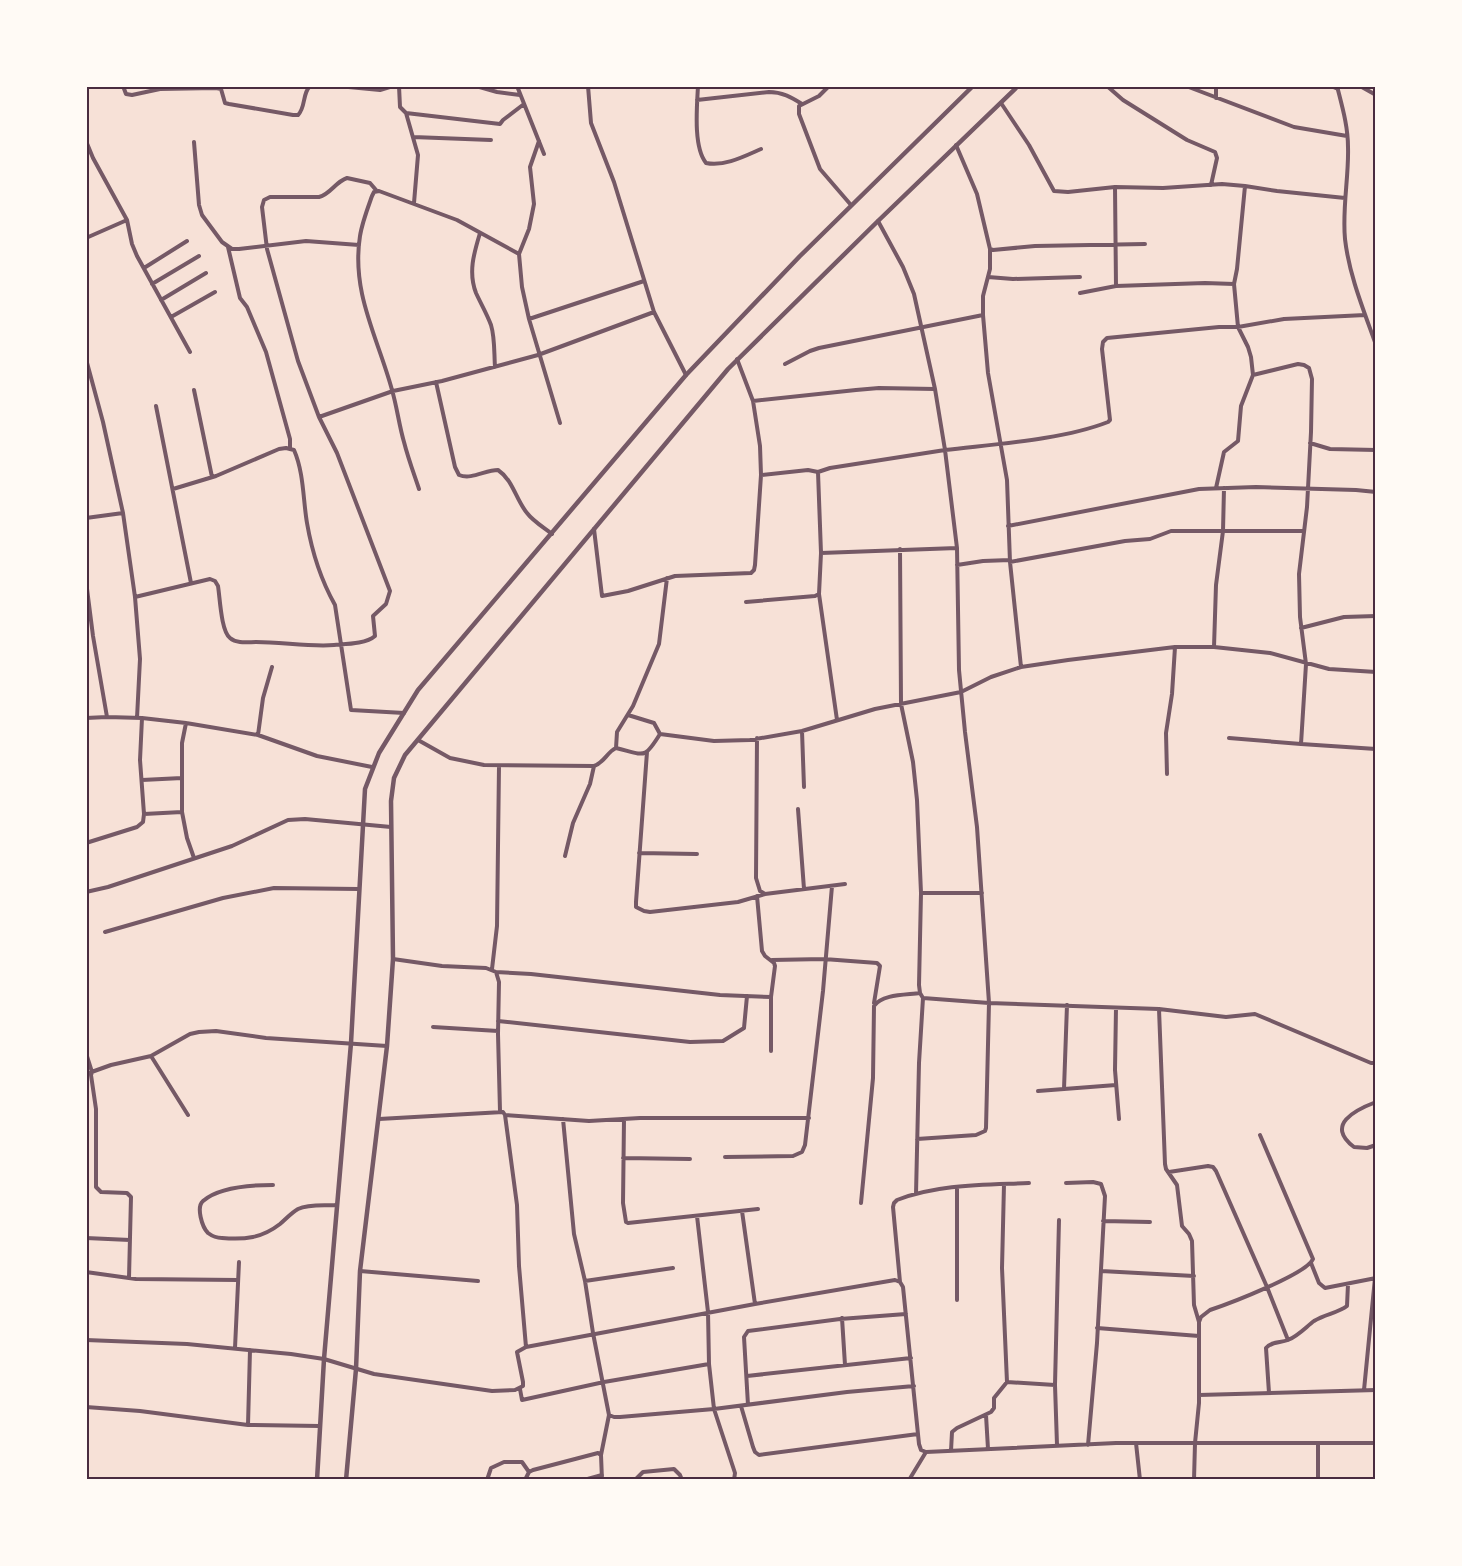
<svg xmlns="http://www.w3.org/2000/svg" width="1462" height="1566" viewBox="0 0 1462 1566" font-family="Montserrat,sans-serif">
	<rect width="100%" height="100%" fill="#f7e1d7"/>
	<g fill="none" stroke-linecap="round" stroke-linejoin="round">
		<path stroke="#755966" stroke-width="4" d="M 123,86 L 126,94 L 132,95 L 160,89 L 216,88 L 221,89 L 225,103 L 229,104 L 293,115 L 298,115 C 306,107 302,94 310,86
			M 338,86 L 380,90 L 393,86
			M 399,86 L 400,107 L 406,113 L 418,155 L 414,203
			M 476,86 L 497,92 L 520,95
			M 517,86 L 544,154
			M 588,86 L 591,123 L 614,182 L 654,312 L 686,375
			M 698,86 C 697,106 693,147 706,163 C 724,167 745,156 761,149
			M 829,86 L 819,96 L 799,106 L 799,114 L 820,169 L 851,205
			M 1107,86 L 1123,100 L 1187,140 L 1215,152 L 1217,158 L 1211,185
			M 1186,86 L 1294,127 L 1347,136
			M 1331,86 L 1338,89
			M 1337,86 C 1342,106 1348,126 1348,147 C 1349,177 1342,208 1345,239 C 1349,275 1364,311 1376,345
			M 1360,86 L 1376,95
			M 86,87 L 88,86
			M 1216,98 L 1216,86
			M 697,100 L 769,92 C 782,92 791,97 802,104
			M 1001,103 L 1029,145 L 1054,191 L 1068,192 L 1115,187 L 1163,188 L 1222,184 L 1245,186 L 1277,191 L 1345,198
			M 406,113 L 500,124 L 503,120 L 524,104
			M 413,137 L 491,140
			M 86,141 L 93,158 L 127,220 L 132,244 L 137,256 L 190,352
			M 194,142 L 199,205 L 202,215 L 222,242 L 232,249 L 239,249 L 306,241 L 359,245
			M 956,145 L 977,194 L 990,249 L 993,250 L 1035,246 L 1145,244
			M 1115,187 L 1116,286
			M 878,221 L 903,267 L 914,294 L 935,389 L 945,450 C 995,444 1062,440 1108,422 L 1110,420 L 1102,349 L 1103,342 L 1107,338 L 1219,327 L 1238,327 L 1284,319 L 1365,315
			M 480,233 C 474,253 468,272 476,293 C 481,304 487,314 491,325 C 495,338 494,353 495,367
			M 86,238 L 127,220
			M 228,247 L 240,298 L 247,307 L 266,352 L 290,439 L 290,449
			M 990,249 L 990,269 L 983,296 L 983,315 L 988,373 L 1007,480 L 1010,562 L 1021,667 L 1068,660 L 1175,647 L 1214,647 L 1270,653 L 1329,669 L 1376,672
			M 144,268 L 187,241
			M 988,277 L 1013,279 L 1080,277
			M 152,284 L 199,256
			M 1080,293 L 1116,286 L 1205,283 L 1234,284
			M 161,300 L 206,273
			M 171,317 L 215,292
			M 529,319 L 522,287 L 519,254 L 529,229 L 534,204 L 530,167 L 539,141
			M 86,359 L 103,422 L 123,513
			M 737,359 L 753,401 L 760,446 L 761,475 L 808,470 L 818,472
			M 785,364 L 810,351 L 819,348 L 983,315
			M 436,382 L 455,467 L 459,475 C 472,480 485,470 498,470 C 513,480 516,500 527,513 C 533,521 543,527 552,534
			M 194,390 L 212,477
			M 753,401 L 856,390 L 879,388 L 935,389
			M 156,406 L 191,583
			M 319,417 L 393,391 L 442,381 L 538,355 L 654,312
			M 560,423 L 529,319 L 644,281
			M 1310,443 L 1330,449 L 1376,450
			M 1216,488 L 1224,452 L 1238,441 L 1241,406 L 1253,375 L 1251,357 L 1248,347 L 1238,327 L 1234,284 L 1237,269 L 1245,186
			M 173,489 L 216,476 L 279,449 L 286,448 L 294,450 C 304,473 303,500 307,523 C 312,552 321,580 335,605 L 351,710 L 404,713
			M 419,489 C 414,474 408,458 404,442 C 399,425 397,407 392,390 C 378,338 351,293 360,236 C 362,223 367,210 372,196 L 374,192 L 379,191 L 457,220 L 519,254
			M 86,518 L 123,513 L 135,597 L 140,659 L 137,718
			M 1008,526 L 1199,489 L 1256,487 L 1356,490 L 1376,492
			M 594,529 L 602,596 L 628,591 L 675,576 L 751,573 L 754,570 L 755,565 L 761,475
			M 900,549 L 901,704 L 913,762 L 917,800 L 921,893 L 982,893
			M 821,553 L 957,548
			M 1010,562 L 1125,541 L 1150,539 L 1171,531 L 1304,531
			M 957,565 L 983,561 L 1010,560
			M 86,581 L 93,636 L 107,717
			M 819,594 L 837,720
			M 135,597 L 210,579 L 215,581 L 218,586 C 220,598 221,631 230,638 C 237,644 248,642 256,642 C 282,642 310,647 334,645 C 346,644 366,644 375,636 L 373,616 L 386,604 L 390,591 L 337,453 L 319,417 L 298,361 L 267,249 L 262,207 L 264,200 L 270,197 L 319,197 C 331,194 335,182 347,178 L 370,183 L 376,190
			M 746,602 L 815,596 L 819,594 L 821,553 L 818,472 L 830,468 L 945,450 L 957,548 L 959,670 L 965,732 L 977,827 L 989,1003 L 1159,1009 L 1226,1017 L 1255,1014 L 1371,1063 L 1376,1063
			M 1301,628 L 1344,617 L 1376,616
			M 1214,647 L 1216,585 L 1223,531 L 1224,488
			M 628,715 L 654,723 L 660,734
			M 86,718 L 107,717 L 142,718 L 186,723 L 258,735 L 317,756 L 372,767
			M 802,731 L 804,787
			M 258,735 L 263,698 L 272,667
			M 757,738 L 756,878 L 760,891 L 765,894 L 845,884
			M 1229,738 L 1301,744 L 1306,664 L 1300,617 L 1299,574 L 1307,507 L 1311,432 L 1312,379 L 1309,368 L 1304,365 L 1298,364 L 1253,375
			M 418,740 L 450,758 L 484,765 L 594,766 C 604,763 607,752 616,748 C 645,755 644,760 660,734 L 714,741 L 750,740 L 802,731 L 875,709 L 961,692 L 991,677 L 1021,667
			M 1301,744 L 1376,749
			M 616,748 L 617,732 L 633,706 L 659,644 L 667,578
			M 647,752 L 636,902 L 636,907 L 644,911 L 650,912 L 738,902 L 765,894
			M 1167,774 L 1166,733 L 1172,694 L 1175,647
			M 142,780 L 182,778
			M 798,809 L 804,889
			M 182,812 L 182,743 L 186,723
			M 144,814 L 182,812 L 187,838 L 194,858
			M 86,843 L 137,827 L 143,822 L 144,814 L 140,760 L 142,718
			M 639,853 L 697,854
			M 565,856 L 573,823 L 590,784 L 594,766
			M 86,892 L 108,887 L 232,846 L 288,820 L 305,819 L 391,827
			M 757,896 L 762,951 L 765,956 L 774,963 L 775,966 L 771,997 L 771,1051
			M 105,932 L 223,898 L 274,888 L 359,889
			M 393,959 L 442,966 L 486,968 L 496,972 L 499,982 L 498,1034 L 500,1111
			M 772,960 L 824,959 L 877,963 L 880,966 L 874,1003
			M 492,969 L 497,926 L 499,766
			M 496,972 L 531,974 L 720,995 L 771,997
			M 1116,1008 L 1115,1070 L 1119,1119
			M 1159,1009 L 1165,1164 L 1166,1169 L 1177,1185 L 1182,1226 L 1189,1234 L 1192,1241 L 1194,1305 L 1199,1322
			M 498,1021 L 690,1042 L 723,1041 L 744,1028 L 747,996
			M 433,1027 L 498,1031
			M 86,1053 L 92,1072 L 91,1075 L 96,1109 L 96,1187 L 101,1192 L 127,1193 L 131,1197 L 129,1278
			M 151,1056 L 188,1115
			M 86,1074 L 111,1065 L 151,1056 L 190,1034 L 199,1032 L 216,1031 L 266,1038 L 387,1046
			M 1064,1089 L 1067,1005
			M 1038,1091 L 1116,1085
			M 1376,1102 C 1355,1110 1325,1125 1354,1147 L 1367,1148 L 1376,1145
			M 505,1115 L 589,1121 L 640,1118 L 809,1118
			M 379,1119 L 503,1112 L 505,1115 L 517,1205 L 519,1266 L 526,1347
			M 563,1119 L 574,1234 L 585,1281 L 593,1333 L 609,1415 L 614,1417 L 620,1417 L 714,1409 L 847,1392 L 914,1386
			M 624,1119 L 623,1203 L 626,1222 L 628,1223 L 758,1209
			M 917,1139 L 976,1135 L 985,1131 L 986,1128 L 989,1003 L 923,998 L 920,993 L 919,985 L 921,893
			M 725,1157 L 793,1156 L 802,1152 L 805,1145 L 823,991 L 832,886
			M 623,1158 L 690,1159
			M 1169,1172 L 1208,1166 L 1213,1167 L 1216,1171 L 1267,1287 L 1288,1340
			M 1066,1183 L 1093,1182 L 1101,1184 L 1105,1196 L 1097,1343 L 1088,1445
			M 273,1185 C 252,1185 219,1187 203,1201 C 196,1207 202,1227 208,1233 C 212,1236 217,1238 222,1238 C 245,1240 262,1238 280,1224 C 286,1219 291,1213 298,1209 C 309,1204 324,1206 336,1205
			M 957,1187 L 957,1300
			M 916,1194 L 919,1063 L 923,998
			M 861,1203 L 873,1078 L 874,1006 C 882,994 906,995 920,993
			M 742,1211 L 755,1304
			M 697,1216 L 708,1312 L 709,1364 L 714,1409 L 735,1473 L 734,1480
			M 1103,1221 L 1150,1222
			M 86,1238 L 130,1240
			M 1311,1263 L 1319,1283 L 1325,1288 L 1376,1278
			M 360,1271 L 478,1281
			M 1101,1271 L 1194,1276
			M 86,1272 L 136,1279 L 238,1280
			M 585,1281 L 673,1268
			M 900,1282 L 893,1207 L 894,1203 L 897,1200 C 938,1184 985,1185 1029,1183
			M 842,1318 L 845,1365
			M 1097,1328 L 1199,1336
			M 86,1340 L 187,1344 L 291,1354 L 324,1359 L 374,1374 L 492,1391 L 515,1390 L 523,1386 L 523,1382 L 517,1352 L 526,1347 L 755,1304 L 895,1280 L 900,1282 L 903,1287 L 919,1444 L 921,1450 L 926,1452 L 1116,1443 L 1376,1443
			M 235,1348 L 239,1262
			M 747,1376 L 911,1358
			M 1007,1382 L 1055,1385
			M 520,1389 L 522,1400 L 604,1382 L 709,1364
			M 1364,1390 L 1375,1278
			M 1269,1393 L 1266,1348 C 1272,1341 1280,1343 1288,1340 C 1298,1336 1306,1327 1314,1321 C 1325,1314 1338,1313 1347,1306 L 1348,1284
			M 1199,1395 L 1376,1390
			M 748,1405 L 744,1337 L 748,1331 L 840,1319 L 906,1314
			M 741,1406 L 753,1447 L 755,1452 L 759,1455 L 918,1434
			M 86,1407 L 140,1411 L 248,1425 L 320,1426
			M 986,1415 L 988,1449
			M 248,1425 L 250,1350
			M 1136,1443 L 1140,1480
			M 1318,1443 L 1318,1480
			M 1057,1445 L 1055,1385 L 1059,1220
			M 951,1451 L 952,1432 L 957,1428 L 991,1412 L 994,1408 L 994,1398 L 1007,1382 L 1002,1268 L 1004,1184
			M 601,1455 L 609,1415
			M 487,1480 L 491,1468 L 504,1462 L 522,1462 L 529,1472
			M 525,1480 L 529,1472 L 533,1470 L 598,1453 L 601,1455 L 602,1480
			M 584,1480 L 602,1475
			M 635,1480 L 643,1472 L 674,1469 L 680,1475 L 682,1480
			M 847,1480 L 848,1480
			M 909,1480 L 926,1452
			M 1194,1480 L 1195,1443 L 1199,1403 L 1199,1322 L 1201,1317 L 1210,1310 C 1228,1304 1307,1274 1313,1259 L 1260,1135"/>
		<path stroke="#755966" stroke-width="4.5" d="M 317,1480 L 324,1359 L 351,1043 L 365,789 L 379,753 L 418,690 L 686,375 L 800,256 L 973,86
			M 346,1480 L 356,1369 L 360,1271 L 387,1046 L 393,959 L 391,801 L 394,778 L 405,755 L 728,369 L 878,221 L 1018,86"/>
	</g>
	<rect width="1462" height="1566" fill="none" stroke="#fffaf5" stroke-width="175"/>
	<rect x="88" y="88" width="1286" height="1390" fill="none" stroke="#4a2c40" stroke-width="2"/>
</svg>
